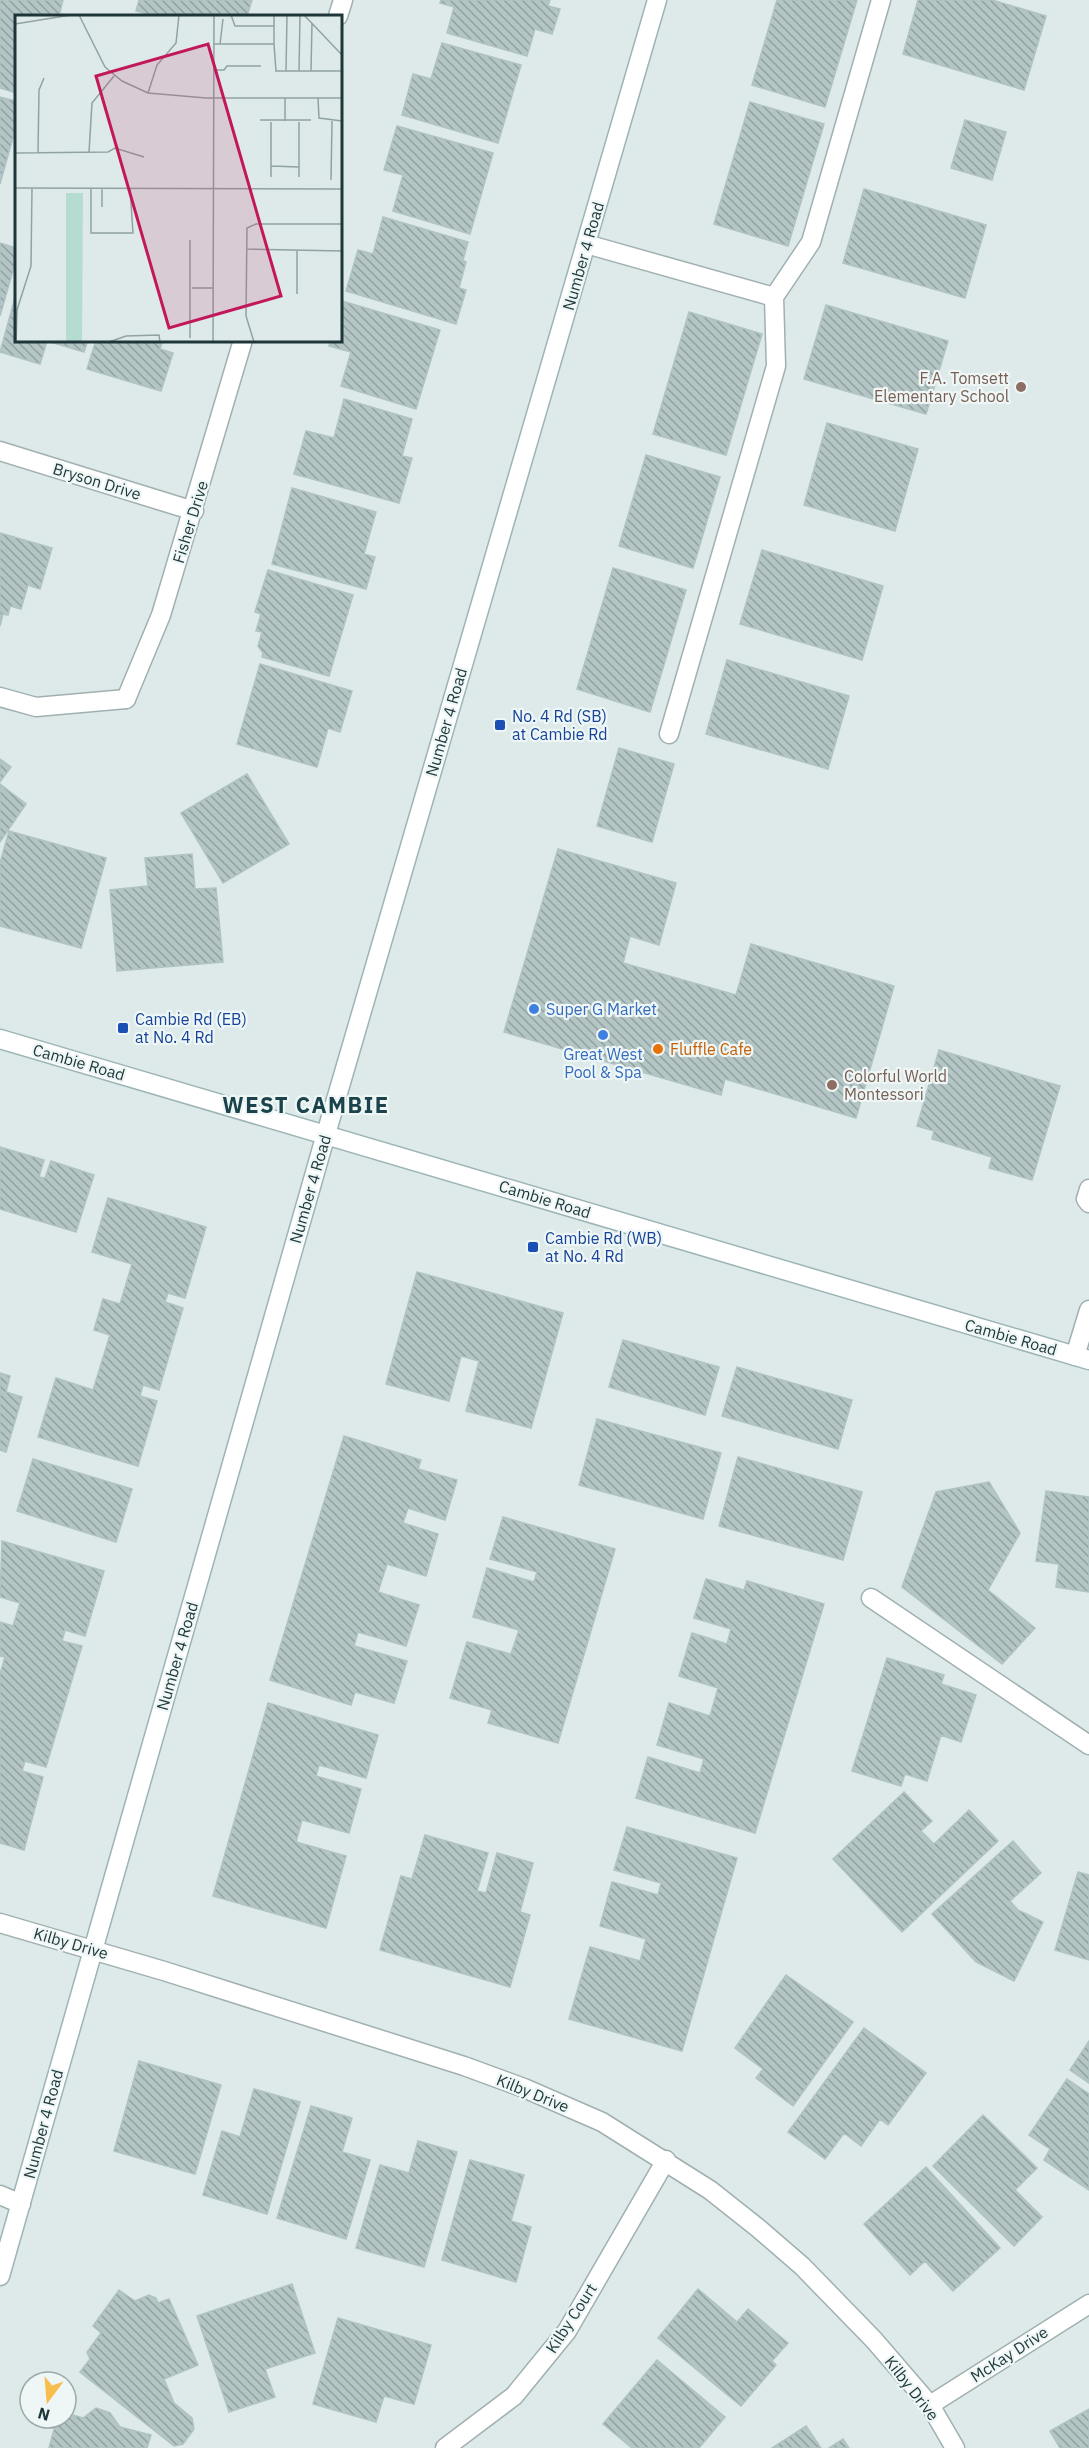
<svg xmlns="http://www.w3.org/2000/svg" width="1089" height="2448" viewBox="0 0 1089 2448" font-family="'IBM Plex Sans',sans-serif">
	<defs>
		<pattern id="building-back-hatch" width="6" height="6" patternUnits="userSpaceOnUse" patternTransform="scale(1.5)"><rect width="6" height="6" fill="#b3c5c4"/><path d="M-1 5l2 2M0 0l6 6M5-1l2 2" fill="none" stroke="#91a1a0"/></pattern>
	</defs>
	<rect width="100%" height="100%" fill="#ddeae9"/>
	<path fill="url(#building-back-hatch)" stroke="#b0c3c3" stroke-width="1.5" d="M 0,0 L 63,0 L 59,16 L 16,16 L 16,93 L 0,88 Z
		M 139,0 L 252,0 L 247,16 L 156,16 L 136,11 Z
		M 441,0 L 550,0 L 548,6 L 560,9 L 552,34 L 535,29 L 527,56 L 447,33 L 454,7 L 440,3 Z
		M 777,0 L 857,0 L 825,107 L 752,85 Z
		M 918,0 L 992,0 L 1046,16 L 1024,90 L 903,54 Z
		M 442,43 L 521,65 L 498,143 L 402,115 L 413,74 L 431,79 Z
		M 0,97 L 16,101 L 16,127 L 0,184 Z
		M 750,102 L 824,124 L 788,246 L 714,224 Z
		M 965,120 L 1006,132 L 992,180 L 951,168 Z
		M 397,126 L 493,153 L 470,234 L 393,211 L 403,175 L 384,170 Z
		M 864,189 L 986,225 L 965,298 L 843,263 Z
		M 383,217 L 468,242 L 463,260 L 466,262 L 459,288 L 466,290 L 456,324 L 346,291 L 358,250 L 373,254 Z
		M 0,243 L 16,248 L 16,260 L 0,316 Z
		M 16,294 L 16,340 L 88,340 L 84,352 L 47,341 L 40,364 L 0,352 Z
		M 342,301 L 440,330 L 416,409 L 341,386 L 351,352 L 329,346 L 331,340 L 340,340 Z
		M 826,305 L 948,341 L 926,414 L 804,379 Z
		M 689,312 L 762,334 L 726,455 L 653,434 Z
		M 96,340 L 163,340 L 160,349 L 173,353 L 161,391 L 87,369 Z
		M 344,399 L 412,419 L 402,456 L 412,458 L 399,503 L 294,474 L 306,431 L 334,438 Z
		M 827,423 L 918,449 L 895,531 L 804,505 Z
		M 646,455 L 720,477 L 693,568 L 619,546 Z
		M 292,488 L 376,512 L 364,554 L 375,557 L 366,589 L 272,564 Z
		M 0,533 L 52,548 L 40,589 L 28,585 L 21,609 L 10,606 L 8,615 L 3,614 L 0,626 Z
		M 762,550 L 883,586 L 862,660 L 740,624 Z
		M 613,568 L 686,590 L 650,712 L 577,689 Z
		M 268,570 L 353,595 L 329,676 L 262,657 L 263,653 L 258,646 L 262,632 L 256,631 L 261,614 L 255,612 Z
		M 727,660 L 849,696 L 828,769 L 706,734 Z
		M 260,664 L 352,691 L 340,732 L 328,728 L 317,767 L 237,744 Z
		M 619,748 L 674,764 L 652,842 L 597,826 Z
		M 0,759 L 11,767 L 0,782 Z
		M 247,774 L 289,844 L 223,883 L 181,813 Z
		M 0,784 L 26,804 L 0,842 Z
		M 9,831 L 106,858 L 81,948 L 0,926 L 0,863 Z
		M 558,849 L 676,883 L 659,945 L 630,936 L 623,963 L 736,995 L 751,944 L 894,986 L 856,1118 L 725,1079 L 721,1095 L 504,1032 Z
		M 192,854 L 195,889 L 216,888 L 223,962 L 117,971 L 110,890 L 148,886 L 145,858 Z
		M 939,1050 L 1060,1086 L 1032,1180 L 989,1168 L 992,1157 L 932,1139 L 934,1131 L 917,1126 Z
		M 0,1147 L 44,1160 L 39,1177 L 45,1178 L 51,1161 L 94,1175 L 76,1232 L 0,1209 Z
		M 108,1198 L 206,1227 L 185,1298 L 168,1293 L 165,1302 L 183,1308 L 159,1390 L 143,1385 L 140,1396 L 157,1401 L 138,1466 L 38,1437 L 56,1378 L 93,1390 L 110,1335 L 94,1330 L 103,1299 L 120,1304 L 132,1264 L 92,1252 Z
		M 417,1272 L 563,1313 L 531,1428 L 466,1411 L 479,1361 L 461,1356 L 449,1401 L 386,1384 Z
		M 623,1340 L 719,1367 L 705,1415 L 609,1387 Z
		M 737,1367 L 852,1400 L 838,1449 L 722,1416 Z
		M 0,1373 L 10,1376 L 6,1392 L 22,1397 L 6,1452 L 0,1450 Z
		M 597,1419 L 721,1453 L 703,1519 L 579,1485 Z
		M 344,1436 L 421,1460 L 418,1469 L 457,1480 L 445,1520 L 408,1508 L 403,1523 L 438,1534 L 426,1576 L 387,1564 L 378,1592 L 419,1605 L 406,1646 L 358,1632 L 354,1646 L 407,1661 L 394,1703 L 355,1692 L 351,1705 L 270,1680 Z
		M 738,1457 L 862,1492 L 843,1560 L 719,1526 Z
		M 33,1459 L 132,1489 L 116,1542 L 17,1511 Z
		M 989,1482 L 1020,1533 L 988,1590 L 1035,1628 L 1002,1664 L 902,1587 L 936,1492 Z
		M 1046,1491 L 1089,1497 L 1089,1592 L 1056,1587 L 1059,1564 L 1036,1561 Z
		M 503,1517 L 615,1549 L 558,1743 L 488,1723 L 492,1710 L 450,1698 L 467,1642 L 511,1654 L 519,1630 L 473,1617 L 487,1568 L 534,1582 L 537,1572 L 490,1559 Z
		M 2,1541 L 104,1571 L 85,1636 L 65,1630 L 62,1641 L 82,1646 L 46,1767 L 25,1761 L 22,1771 L 43,1777 L 24,1850 L 0,1843 L 0,1674 L 5,1657 L 0,1656 L 0,1622 L 13,1626 L 20,1603 L 0,1597 Z
		M 706,1579 L 744,1590 L 747,1581 L 824,1604 L 755,1833 L 636,1798 L 648,1757 L 700,1773 L 704,1759 L 657,1745 L 669,1703 L 710,1716 L 718,1688 L 679,1676 L 692,1633 L 727,1644 L 731,1629 L 694,1618 Z
		M 887,1658 L 944,1675 L 941,1684 L 976,1695 L 961,1742 L 941,1735 L 927,1781 L 905,1774 L 901,1786 L 852,1771 Z
		M 268,1703 L 378,1735 L 366,1778 L 319,1765 L 316,1776 L 361,1789 L 349,1833 L 302,1820 L 296,1842 L 346,1856 L 326,1928 L 213,1896 Z
		M 904,1792 L 932,1821 L 921,1831 L 934,1844 L 969,1810 L 998,1841 L 902,1932 L 833,1859 Z
		M 627,1827 L 737,1858 L 682,2051 L 569,2019 L 590,1947 L 640,1961 L 646,1939 L 600,1926 L 612,1882 L 658,1895 L 661,1883 L 614,1870 Z
		M 425,1835 L 488,1853 L 477,1891 L 486,1893 L 497,1853 L 533,1863 L 520,1912 L 530,1915 L 510,1987 L 380,1950 L 401,1876 L 412,1879 Z
		M 1013,1841 L 1041,1873 L 1010,1901 L 1018,1910 L 1043,1922 L 1014,1981 L 976,1962 L 932,1914 Z
		M 1078,1872 L 1089,1875 L 1089,1960 L 1055,1950 Z
		M 786,1975 L 853,2022 L 793,2106 L 756,2078 L 763,2069 L 735,2048 Z
		M 864,2028 L 926,2073 L 888,2125 L 880,2119 L 861,2146 L 844,2133 L 825,2159 L 788,2132 Z
		M 1089,2041 L 1089,2083 L 1070,2070 Z
		M 139,2061 L 221,2085 L 195,2174 L 114,2151 Z
		M 1067,2079 L 1089,2094 L 1089,2190 L 1044,2160 L 1050,2149 L 1029,2135 Z
		M 254,2089 L 300,2102 L 267,2214 L 203,2195 L 222,2131 L 240,2137 Z
		M 311,2106 L 352,2118 L 342,2152 L 370,2160 L 346,2239 L 277,2218 Z
		M 983,2115 L 1037,2168 L 1015,2190 L 1042,2217 L 1014,2246 L 933,2166 Z
		M 418,2141 L 457,2152 L 424,2267 L 356,2248 L 380,2165 L 409,2173 Z
		M 470,2160 L 524,2175 L 511,2221 L 531,2227 L 516,2282 L 442,2260 Z
		M 926,2167 L 1000,2248 L 953,2291 L 925,2261 L 910,2275 L 864,2224 Z
		M 292,2284 L 315,2353 L 265,2369 L 275,2397 L 229,2412 L 197,2316 Z
		M 698,2289 L 737,2322 L 748,2309 L 788,2343 L 772,2361 L 776,2365 L 741,2406 L 658,2338 Z
		M 119,2290 L 135,2301 L 149,2295 L 156,2298 L 158,2303 L 169,2299 L 198,2365 L 164,2379 L 174,2403 L 192,2418 L 194,2429 L 183,2444 L 174,2446 L 80,2372 L 90,2359 L 87,2352 L 101,2333 L 93,2326 Z
		M 338,2318 L 431,2345 L 414,2404 L 384,2396 L 376,2422 L 313,2404 Z
		M 657,2360 L 725,2417 L 699,2448 L 632,2448 L 603,2424 Z
		M 96,2408 L 110,2413 L 120,2427 L 151,2435 L 147,2448 L 49,2448 L 57,2418 L 66,2418 L 66,2413 L 83,2418 Z
		M 1089,2409 L 1089,2448 L 1060,2448 L 1050,2431 Z
		M 806,2426 L 821,2448 L 772,2448 Z
		M 843,2439 L 849,2448 L 829,2448 Z"/>
	<g fill="none" stroke-linecap="round" stroke-linejoin="round">
		<g stroke="#a0b0b1" stroke-width="21">
			<path id="service" d="M 586,244 L 774,297
				M 0,697 L 36,707 L 126,699
				M 669,734 L 776,366 L 774,297 L 811,242 L 881,0
				M 1089,1189 L 1086,1199 L 1089,1203
				M 1075,1356 L 1089,1310
				M 871,1598 L 1089,1745
				M 0,2195 L 21,2204"/>
		</g>
		<g stroke="#a0b0b1" stroke-width="21">
			<path id="minor" d="M 338,16 L 343,0
				M 0,451 L 194,511
				M 126,699 L 161,615 L 243,340
				M 0,1923 L 164,1971 L 464,2066 L 524,2088 L 602,2122 L 710,2190 L 758,2228 L 802,2266 L 874,2340 L 930,2405 L 955,2448
				M 930,2405 L 1089,2304
				M 445,2448 L 514,2396 L 567,2331 L 666,2160"/>
		</g>
		<g stroke="#9cb4b6" stroke-width="21">
			<path id="secondary" d="M 0,1039 L 1089,1360
				M 0,2276 L 326,1134 L 657,0"/>
		</g>
		<use href="#service" stroke="#fff" stroke-width="18"/>
		<use href="#minor" stroke="#fff" stroke-width="18"/>
		<use href="#secondary" stroke="#fff" stroke-width="18"/>
	</g>
	<g fill="#8d6e63" stroke="#eef7f6" stroke-width="2">
		<circle cx="1021" cy="387" r="6"/>
		<circle cx="832" cy="1085" r="6"/>
	</g>
	<g fill="#1a4fb4" stroke="#eef7f6" stroke-width="2">
		<rect x="494" y="719" width="12" height="12" rx="3"/>
		<rect x="117" y="1022" width="12" height="12" rx="3"/>
		<rect x="527" y="1241" width="12" height="12" rx="3"/>
	</g>
	<g fill="#3f7fe0" stroke="#eef7f6" stroke-width="2">
		<circle cx="534" cy="1009" r="6"/>
		<circle cx="603" cy="1035" r="6"/>
	</g>
	<circle fill="#e8710a" stroke="#eef7f6" stroke-width="2" cx="658" cy="1049" r="6"/>
	<g text-anchor="middle" dominant-baseline="central" stroke-width="4.5" stroke-linejoin="round" paint-order="stroke">
		<g font-size="16" fill="#1e363a" stroke="#eef7f6">
			<text transform="translate(583 256) rotate(-74)">Number 4 Road</text>
			<text transform="translate(97 481) rotate(17)">Bryson Drive</text>
			<text transform="translate(190 522) rotate(-73)">Fisher Drive</text>
			<text transform="translate(446 722) rotate(-74)">Number 4 Road</text>
			<text transform="translate(79 1062) rotate(16)">Cambie Road</text>
			<text transform="translate(310 1189) rotate(-74)">Number 4 Road</text>
			<text transform="translate(545 1199) rotate(17)">Cambie Road</text>
			<text transform="translate(1011 1337) rotate(16)">Cambie Road</text>
			<text transform="translate(177 1656) rotate(-74)">Number 4 Road</text>
			<text transform="translate(71 1943) rotate(16)">Kilby Drive</text>
			<text transform="translate(533 2093) rotate(22)">Kilby Drive</text>
			<text transform="translate(43 2124) rotate(-75)">Number 4 Road</text>
			<text transform="translate(571 2318) rotate(-57)">Kilby Court</text>
			<text transform="translate(1009 2354) rotate(-33)">McKay Drive</text>
			<text transform="translate(912 2388) rotate(52)">Kilby Drive</text>
		</g>
		<g font-size="16" fill="#785e54" stroke="#eef7f6" text-anchor="end">
			<text x="1009" y="378">F.A. Tomsett<tspan x="1009" dy="18">Elementary School</tspan></text>
			<text x="844" y="1076" text-anchor="start">Colorful World<tspan x="844" dy="18">Montessori</tspan></text>
		</g>
		<g font-size="16" fill="#164399" stroke="#eef7f6" text-anchor="start">
			<text x="512" y="716">No. 4 Rd (SB)<tspan x="512" dy="18">at Cambie Rd</tspan></text>
			<text x="135" y="1019">Cambie Rd (EB)<tspan x="135" dy="18">at No. 4 Rd</tspan></text>
			<text x="545" y="1238">Cambie Rd (WB)<tspan x="545" dy="18">at No. 4 Rd</tspan></text>
		</g>
		<g font-size="16" fill="#366cbe" stroke="#eef7f6" text-anchor="start">
			<text x="546" y="1009">Super G Market</text>
			<text x="603" y="1054" text-anchor="middle">Great West<tspan x="603" dy="18">Pool &amp; Spa</tspan></text>
		</g>
		<g font-size="16" fill="#c56008" stroke="#eef7f6" text-anchor="start">
			<text x="670" y="1049">Fluffle Cafe</text>
		</g>
		<g font-size="22" font-weight="bold" letter-spacing="1.5" fill="#1a434c" stroke="#eef7f6">
			<text x="306" y="1104">WEST CAMBIE</text>
		</g>
	</g>
	<g transform="translate(15 15)">
		<rect width="327" height="327" fill="#ddeae9"/>
		<path d="M 51,178 L 68,178 L 67,327 L 51,327 Z" fill="#b5dcd0"/>
		<path fill="none" stroke="#91a2a3" stroke-width="1.5" d="M 64,0 L 90,52 L 107,66 L 133,78 L 191,83 L 327,83M 216,0 L 220,11 L 259,11M 289,0 L 327,40M 0,9 L 56,0M 199,29 L 259,29 L 261,56 L 327,56M 205,29 L 208,4M 259,29 L 259,0M 198,55 L 209,55 L 212,51 L 246,51M 271,56 L 272,0M 284,56 L 285,0M 296,56 L 297,8M 133,78 L 142,50 L 161,28 L 164,0M 270,83 L 270,106M 303,83 L 304,103 L 327,106M 245,105 L 296,105M 256,107 L 256,162M 74,137 L 77,88 L 99,61M 0,138 L 93,137 L 100,133 L 129,142M 23,138 L 24,75 L 29,63M 256,151 L 284,152M 284,162 L 284,107M 316,165 L 317,106M 0,173 L 327,174M 76,173 L 76,218 L 118,218 L 115,173M 87,192 L 87,173M 231,234 L 327,236M 282,235 L 282,279M 177,273 L 198,273M 175,323 L 175,225M 1,327 L 2,295 L 16,251 L 17,173M 94,327 L 111,321 L 144,320 L 145,327M 198,327 L 199,0M 239,327 L 231,301 L 232,213 L 241,209 L 327,209"/>
		<path fill="#c2185b" fill-opacity="0.15" stroke="#c2185b" stroke-width="3" d="M 193,29 L 266,281 L 154,313 L 81,61 Z"/>
		<rect width="327" height="327" fill="none" stroke="#1e363a" stroke-width="3"/>
	</g>
	<g transform="translate(48 2400) rotate(196)"><circle r="28" fill="#eef7f6" stroke="#9baaab" stroke-width="1.5"/>
	<path d="M0-4.5L10 22L0 15L-10 22Z" fill="#f7be4e"/>
	<text y="-9" font-size="16" font-weight="bold" text-anchor="middle" fill="#1e363a">N</text>
	</g>
</svg>
